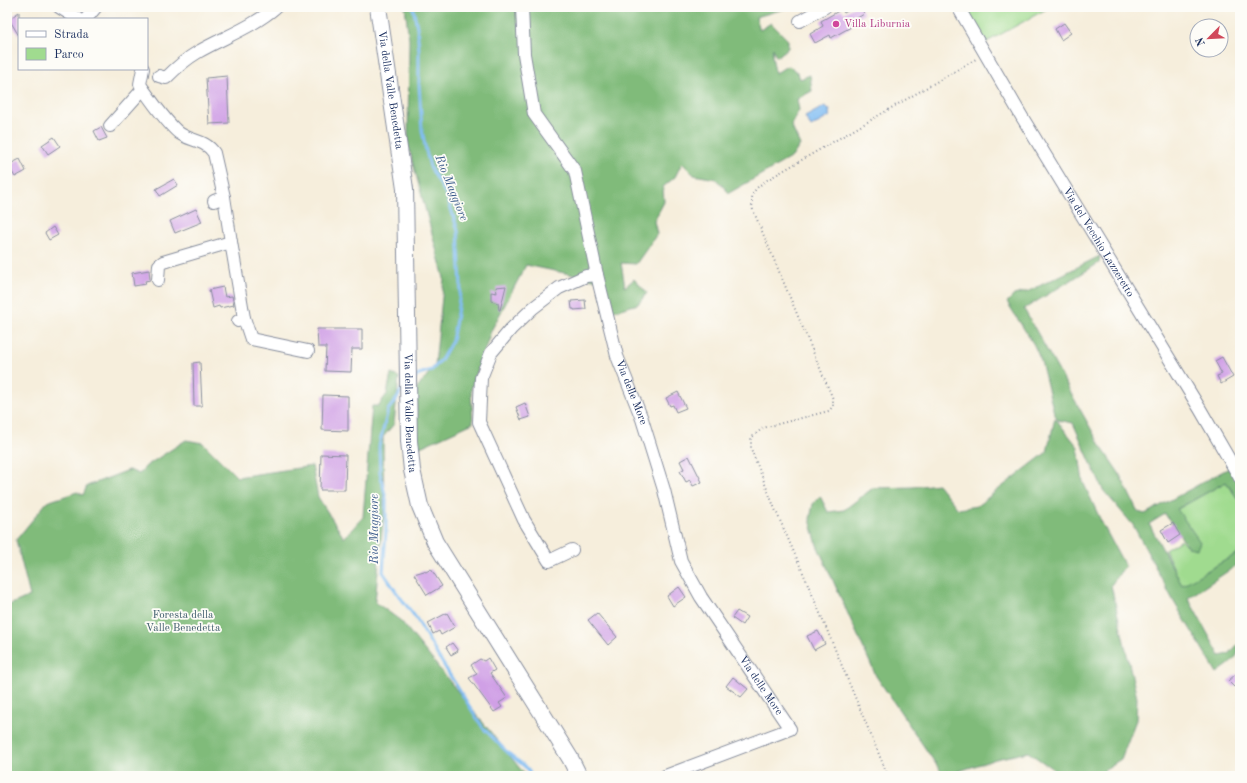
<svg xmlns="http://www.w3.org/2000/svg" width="1247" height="783" viewBox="0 0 1247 783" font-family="'Old Standard TT',serif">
	<rect width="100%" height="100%" fill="#fdfcf7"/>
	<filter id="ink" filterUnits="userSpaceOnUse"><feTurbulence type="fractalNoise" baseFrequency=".025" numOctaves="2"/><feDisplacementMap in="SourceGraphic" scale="8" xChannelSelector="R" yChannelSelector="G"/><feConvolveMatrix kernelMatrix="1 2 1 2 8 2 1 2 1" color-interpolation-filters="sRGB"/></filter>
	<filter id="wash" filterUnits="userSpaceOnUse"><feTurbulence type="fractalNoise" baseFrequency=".012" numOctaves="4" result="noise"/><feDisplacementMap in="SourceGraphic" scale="16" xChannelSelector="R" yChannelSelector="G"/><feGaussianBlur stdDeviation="0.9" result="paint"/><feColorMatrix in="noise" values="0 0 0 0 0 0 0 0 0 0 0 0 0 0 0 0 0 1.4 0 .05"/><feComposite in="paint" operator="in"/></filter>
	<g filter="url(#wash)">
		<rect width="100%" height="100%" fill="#f6eedc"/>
		<path fill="#a0db8f" stroke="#5e8576" d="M 965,7 L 1050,7 L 985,43 Z
			M 1226,482 L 1240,502 L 1240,552 L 1182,586 L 1165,550 L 1181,540 L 1188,547 L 1199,542 L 1176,510 Z"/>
		<path fill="#80bb7a" stroke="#4e756c" d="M 405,7 L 791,7 L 756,17 L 760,30 L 771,23 L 788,40 L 788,48 L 777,57 L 775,55 L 773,48 L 772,56 L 775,73 C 781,71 783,67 789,66 L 798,73 L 800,79 L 810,75 L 812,91 L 797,99 L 799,110 L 791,125 L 800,145 L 792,157 L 729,193 L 716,179 L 694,175 L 682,163 L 675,177 L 663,187 L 664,202 L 654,221 L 657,234 L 636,264 L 621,263 L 625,287 L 634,279 L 647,293 L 638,304 L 610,312 L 598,280 L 526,265 L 491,331 L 471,390 L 473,423 L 416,449 L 416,390 L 435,365 L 444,278 L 408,145 L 409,40 Z
			M 1100,256 L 1099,263 L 1024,309 L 1100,445 L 1119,473 L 1138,512 L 1145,514 L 1229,468 L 1240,487 L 1240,502 L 1226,482 L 1177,509 L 1200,542 L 1197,549 L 1188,547 L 1165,514 L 1149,524 L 1182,585 L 1240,552 L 1240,563 L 1188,598 L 1220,656 L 1229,654 L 1240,642 C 1240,659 1229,664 1217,673 L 1174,602 L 1133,525 L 1103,490 L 1073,423 L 1058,420 L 1054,413 L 1041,361 L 1034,345 L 1007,302 L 1014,295 L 1029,291 Z
			M 391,374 L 399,377 L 394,424 L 383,437 L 384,510 L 375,602 L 401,621 L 526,776 L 7,776 L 7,606 L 30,596 L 16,540 L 47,502 L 77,492 L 83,495 L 87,486 L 129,470 L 139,474 L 146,466 L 186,440 L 203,443 L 237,477 L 312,466 L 318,497 L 344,538 L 363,517 L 372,406 L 378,406 L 387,394 Z
			M 1055,418 L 1078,447 L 1083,482 L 1102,523 L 1125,566 L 1111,585 L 1137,698 L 1136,720 L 1121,759 L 1104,770 L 1105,776 L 1063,776 L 1028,752 L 996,759 L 944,776 L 876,676 L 817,545 L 810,519 L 813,504 L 820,496 L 828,512 L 844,510 L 873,488 L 913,487 L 938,484 L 958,509 L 977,506 L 1047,452 Z"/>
		<path fill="#81bdf3" stroke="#4e76a8" d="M 825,106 L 827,109 L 830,110 L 829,113 L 830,116 L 811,127 L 805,117 Z"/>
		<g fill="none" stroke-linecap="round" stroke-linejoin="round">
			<path stroke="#81bdf3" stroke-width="3" d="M 413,7 L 417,27 L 419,50 L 419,84 L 422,130 L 426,151 L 430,167 L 447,196 L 458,231 L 461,286 L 456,320 L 452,341 L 441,360 L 432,370 L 419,374 L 414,378
				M 401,390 L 398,397 L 388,410 L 379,446 L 380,473 L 386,499 L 386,532 L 383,572 L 397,593 L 416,618 L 438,656 L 483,728 L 508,753 L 528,769 L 531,776"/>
		</g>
		<g id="blocks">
			<path fill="#d0a0e6" d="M 854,7 L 860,7 L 864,14 L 849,23 L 851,27 L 831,38 L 830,35 L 815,43 L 810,34 L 823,26 L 821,21 L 842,9 L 844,13 Z
				M 19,12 L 19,36 L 9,19 Z
				M 1064,23 L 1071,33 L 1061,40 L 1055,29 Z
				M 227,76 L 229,123 L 209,124 L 206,78 Z
				M 101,127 L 107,138 L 99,141 L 94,131 Z
				M 54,137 L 60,146 L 48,154 L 42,145 Z
				M 20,159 L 26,171 L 15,177 L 8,165 Z
				M 174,179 L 178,185 L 160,196 L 156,189 Z
				M 196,209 L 202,222 L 175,233 L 170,221 Z
				M 53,227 L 58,235 L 49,240 L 45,233 Z
				M 149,270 L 150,280 L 145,281 L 146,284 L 134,286 L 132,273 Z
				M 506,286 L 500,310 L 499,310 L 498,303 L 491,301 L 491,292 L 497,293 L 496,287 Z
				M 223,287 L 225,297 L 232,296 L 234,305 L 220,308 L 219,306 L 213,308 L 209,290 Z
				M 585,300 L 586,309 L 574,310 L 574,309 L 572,309 L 571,301 Z
				M 317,329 L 362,329 L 362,349 L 352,349 L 351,372 L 325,371 L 326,347 L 318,347 Z
				M 1222,357 L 1233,377 L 1221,384 L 1217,376 L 1222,374 L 1215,361 Z
				M 200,362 L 202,406 L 194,406 L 193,363 Z
				M 678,392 L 686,408 L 676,412 L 673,405 L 670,406 L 666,398 Z
				M 323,395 L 348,396 L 348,431 L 322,430 Z
				M 525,403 L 530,417 L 521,420 L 516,407 Z
				M 321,454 L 346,455 L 345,490 L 320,490 Z
				M 689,456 L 702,482 L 693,486 L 690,480 L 686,482 L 680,471 L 684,469 L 680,461 Z
				M 1173,523 L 1180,535 L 1168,543 L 1161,530 Z
				M 431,569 L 442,586 L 427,595 L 414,574 L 424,571 L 426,572 Z
				M 679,587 L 686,597 L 673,606 L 667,596 Z
				M 737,611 L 747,617 L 742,625 L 732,618 Z
				M 447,613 L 455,627 L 441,635 L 439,631 L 433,634 L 428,623 Z
				M 597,613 L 617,637 L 608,645 L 588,620 Z
				M 818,631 L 825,644 L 814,650 L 807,636 Z
				M 452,643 L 458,651 L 451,655 L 446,647 Z
				M 488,658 L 495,670 L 490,673 L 507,698 L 499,703 L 502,707 L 494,712 L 469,678 L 477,674 L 471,665 L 480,659 L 484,661 Z
				M 1236,674 L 1240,679 L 1240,681 L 1234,687 L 1228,681 Z
				M 733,677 L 748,689 L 741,697 L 726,686 Z"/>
		</g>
	</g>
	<g filter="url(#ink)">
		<use href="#blocks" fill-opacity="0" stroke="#888e9d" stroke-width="1"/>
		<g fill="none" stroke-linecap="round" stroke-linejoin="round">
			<g stroke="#888e9d" stroke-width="14">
				<g id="minor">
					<path d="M 59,7 L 78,19"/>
					<path d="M 522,7 L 524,54 L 534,114 L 575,171 L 597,275"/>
					<path id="s1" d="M 958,7 L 1022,117 L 1200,409 L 1240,478"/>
					<path d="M 86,19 L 96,7"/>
					<path d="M 800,21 L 825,7"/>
					<path d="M 143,69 L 140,84 L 143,89 C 154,104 165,121 179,133 C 190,141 206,140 214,153 L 224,197 L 214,201"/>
					<path d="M 159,76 L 166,78 C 176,68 186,59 198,52 C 224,37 253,27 276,7"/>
					<path d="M 110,126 L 143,89"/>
					<path d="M 231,242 L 244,318 L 238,321"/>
					<path d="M 158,280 L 159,265 L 163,262 L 231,242 L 224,197"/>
					<path d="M 244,318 L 251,339 L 308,351"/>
					<path id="s2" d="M 572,550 L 549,561 L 524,520 L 479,422 L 481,378 L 491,353 L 511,329 L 533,308 L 559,288 L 586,276 L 597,275 L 617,356 L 642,419 L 664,490 L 681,561 L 701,597 L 790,729 L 665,776"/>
				</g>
			</g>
			<g stroke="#888e9d" stroke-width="18">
				<g id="major">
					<path id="s3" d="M 378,7 L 405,189 L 409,441 L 412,470 L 420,506 L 435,542 L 570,758 L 579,776"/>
				</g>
			</g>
			<path stroke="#888e9d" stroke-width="2" stroke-dasharray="1 3" stroke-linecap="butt" d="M 888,776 L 804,575 L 775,509 L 751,449 L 751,438 L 763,428 L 829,411 L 833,406 L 833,399 L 753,210 C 750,193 753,190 767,180 L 976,59"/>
			<use href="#minor" stroke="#fff" stroke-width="12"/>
			<use href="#major" stroke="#fff" stroke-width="16"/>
		</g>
	</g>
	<circle fill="#d1479c" stroke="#fdfcf7" stroke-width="1.5" cx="836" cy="24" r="4"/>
	<g text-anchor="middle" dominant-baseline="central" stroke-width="3.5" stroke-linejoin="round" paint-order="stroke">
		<g font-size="11" fill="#b23c85" stroke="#fdfcf7" text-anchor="start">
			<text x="844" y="24">Villa Liburnia</text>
		</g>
		<g font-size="11" fill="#1b2f5e" stroke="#fdfcf7">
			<text stroke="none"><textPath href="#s3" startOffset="84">Via della Valle Benedetta</textPath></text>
			<text stroke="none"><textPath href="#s1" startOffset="274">Via del Vecchio Lazzeretto</textPath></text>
			<text stroke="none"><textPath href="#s2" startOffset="510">Via delle More</textPath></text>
			<text stroke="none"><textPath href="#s3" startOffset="408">Via della Valle Benedetta</textPath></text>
			<text stroke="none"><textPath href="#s2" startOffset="834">Via delle More</textPath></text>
		</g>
		<g font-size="11" fill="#3c5a6a" stroke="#fdfcf7">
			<text x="183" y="615">Foresta della<tspan x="183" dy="13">Valle Benedetta</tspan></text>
		</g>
		<g font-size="12" font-style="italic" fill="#3a5a8b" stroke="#fdfcf7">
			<text transform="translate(451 188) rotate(68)">Rio Maggiore</text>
			<text transform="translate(375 529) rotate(-90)">Rio Maggiore</text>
		</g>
	</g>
	<rect width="1247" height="783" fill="none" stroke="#fdfcf7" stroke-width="24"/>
	<rect x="18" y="18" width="130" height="52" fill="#fdfcf7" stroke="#a3aaba"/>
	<rect x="26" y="31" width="20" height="6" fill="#ffffff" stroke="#a3aaba"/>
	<text x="54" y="38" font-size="12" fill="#1b2f5e">Strada</text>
	<rect x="26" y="48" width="20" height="12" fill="#a0db8f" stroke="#a3aaba"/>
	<text x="54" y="58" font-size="12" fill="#1b2f5e">Parco</text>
	<g transform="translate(1209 38) rotate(246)"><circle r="19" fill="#fdfcf7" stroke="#a3aaba"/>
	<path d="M0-3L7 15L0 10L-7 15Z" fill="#d1495b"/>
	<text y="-6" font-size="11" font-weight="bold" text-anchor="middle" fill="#1b2f5e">N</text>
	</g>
</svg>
